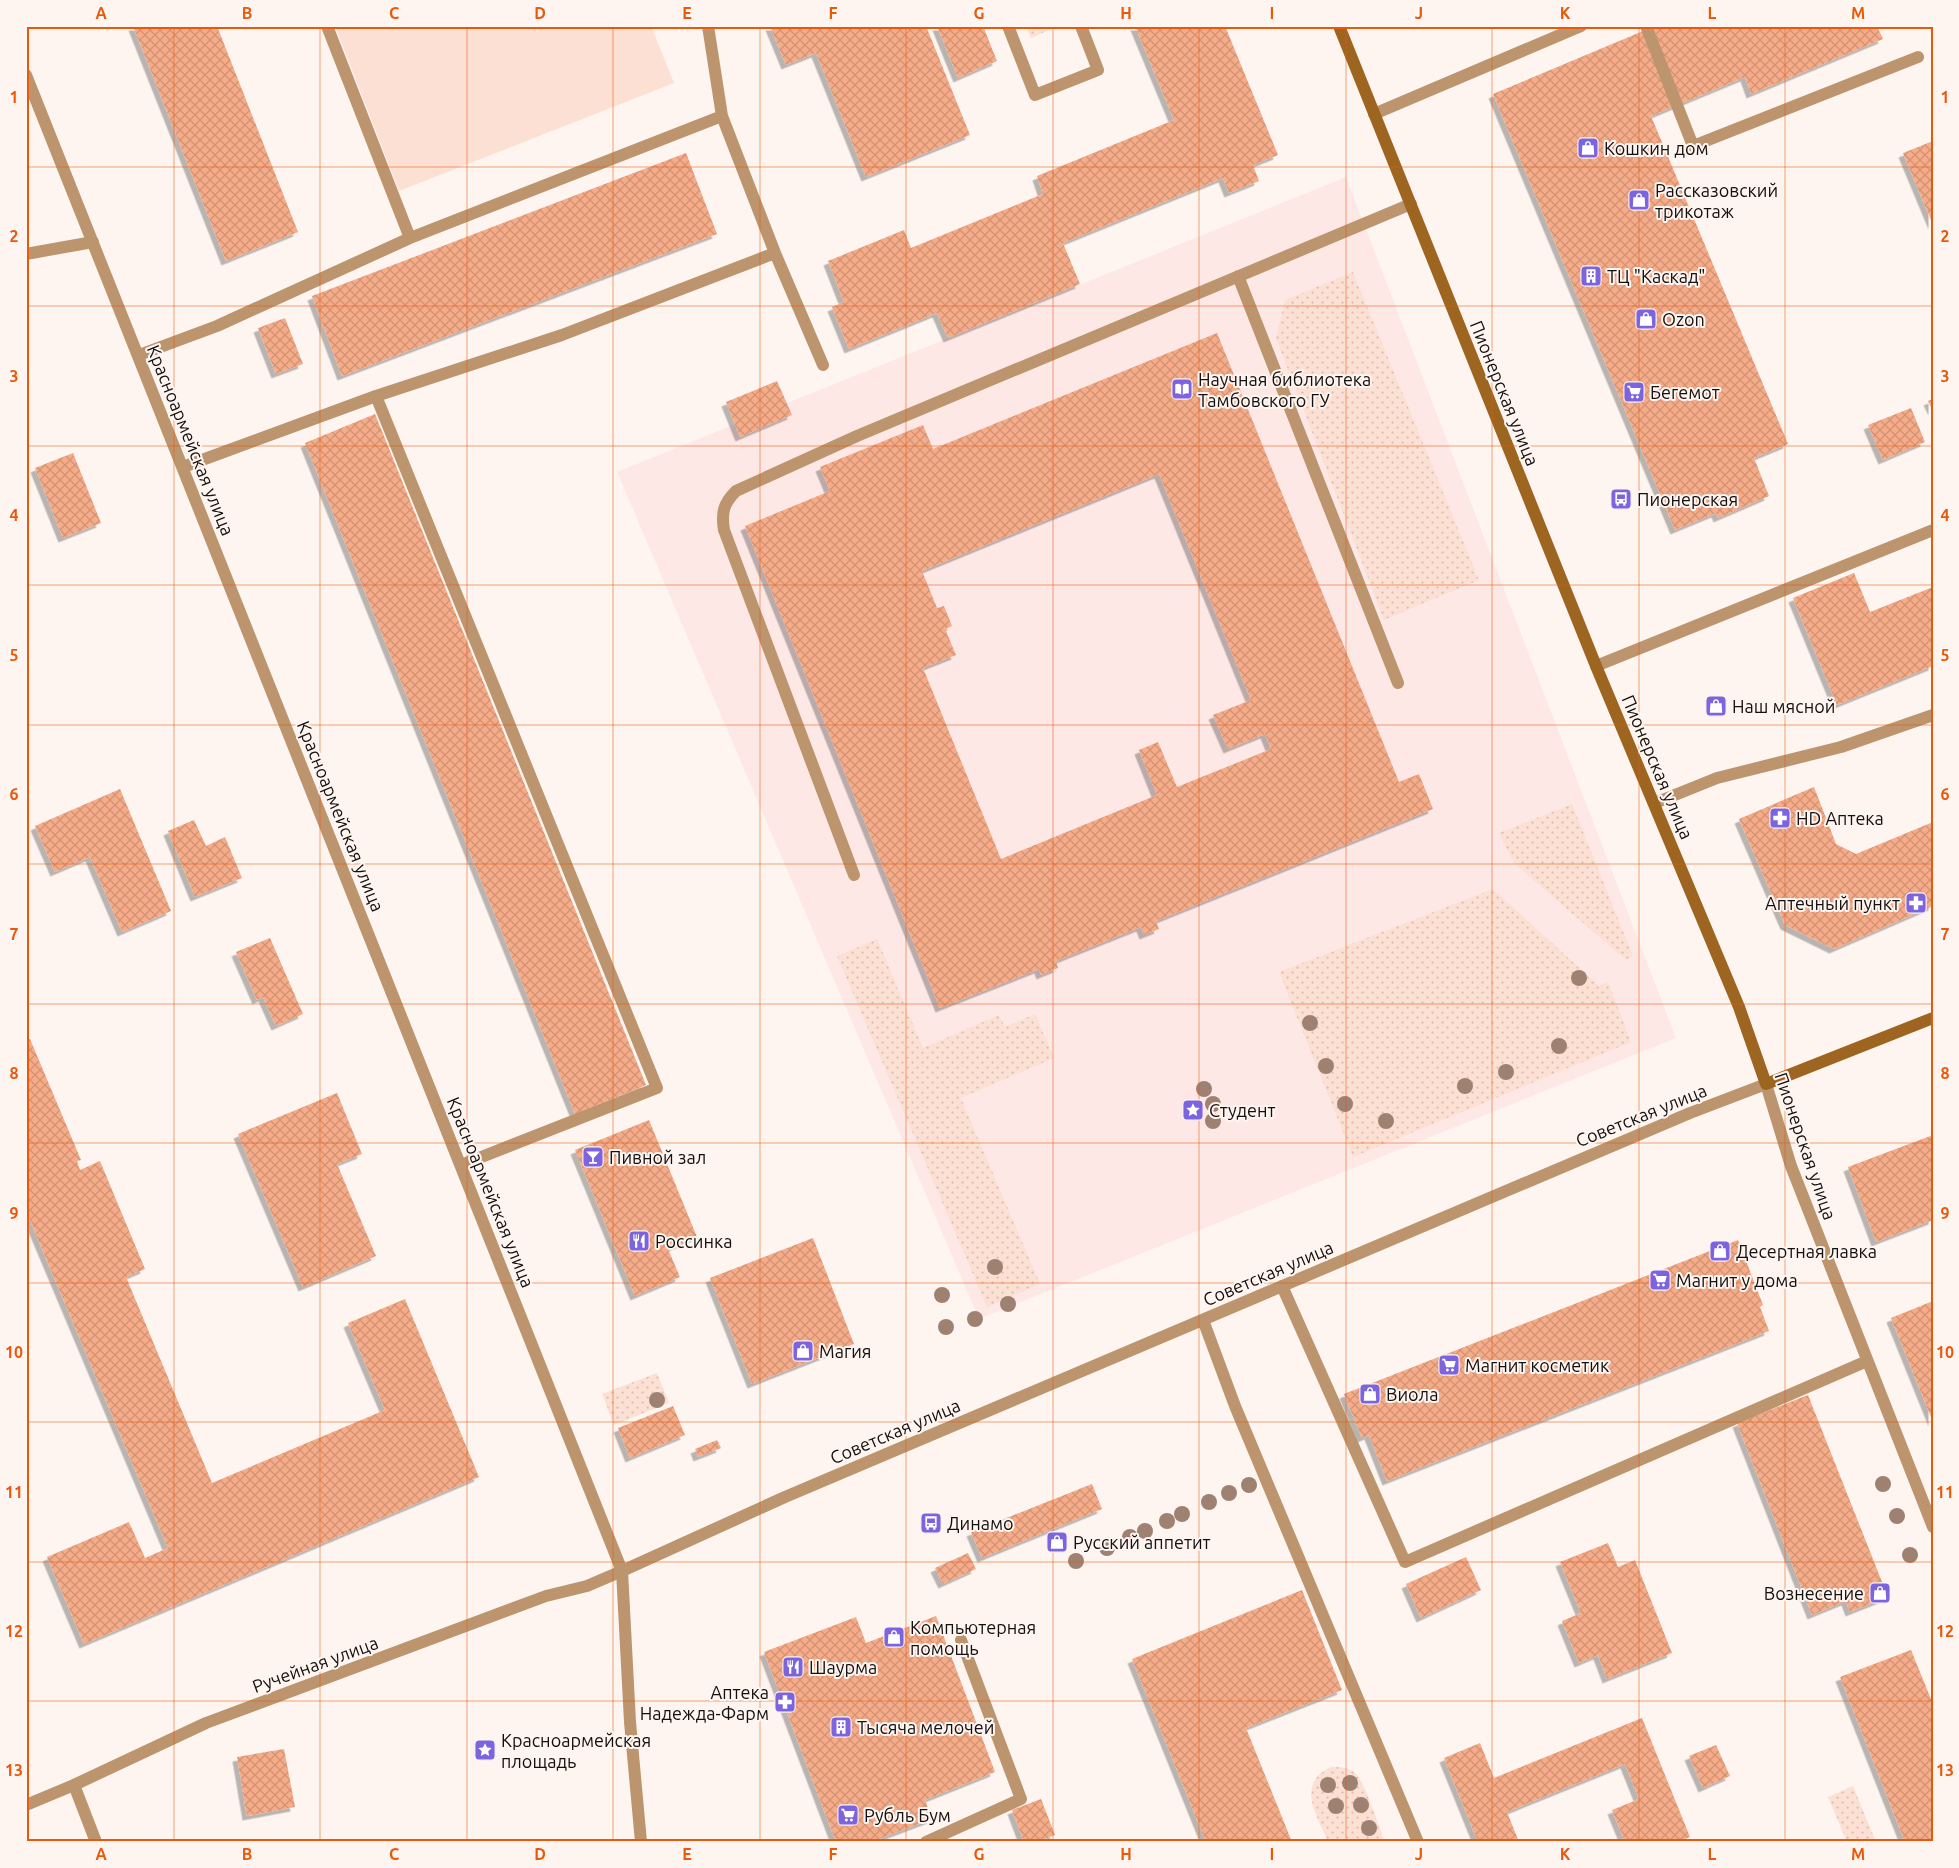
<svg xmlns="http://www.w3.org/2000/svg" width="1959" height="1868" viewBox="0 0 1959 1868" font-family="Ubuntu,sans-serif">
	<defs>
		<pattern id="grass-dots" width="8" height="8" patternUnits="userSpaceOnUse" patternTransform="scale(1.25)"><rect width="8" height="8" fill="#fce0d3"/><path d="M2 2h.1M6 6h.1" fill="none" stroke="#d7bfb4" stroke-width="1.8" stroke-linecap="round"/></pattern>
		<pattern id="building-cross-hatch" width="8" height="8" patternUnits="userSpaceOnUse" patternTransform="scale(1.25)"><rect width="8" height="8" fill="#f6ac89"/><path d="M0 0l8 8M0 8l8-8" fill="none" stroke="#d29375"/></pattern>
		<filter id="shadow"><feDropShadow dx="-4.5" dy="4.5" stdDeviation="0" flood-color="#0004"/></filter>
	</defs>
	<rect width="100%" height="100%" fill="#fef5f1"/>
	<path fill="#fde8e6" d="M 1346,177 L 1676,1038 L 979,1319 L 617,472 Z"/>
	<path fill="url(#grass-dots)" d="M 1026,26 L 1058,26 L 1031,38 Z
		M 1353,272 L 1479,580 L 1384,620 L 1276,338 L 1285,300 Z
		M 1572,804 L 1633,956 L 1626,960 L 1514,863 L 1499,833 Z
		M 1493,889 L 1599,986 L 1608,982 L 1631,1042 L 1353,1157 L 1279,972 Z
		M 877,939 L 923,1048 L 999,1015 L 1005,1027 L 1035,1014 L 1054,1058 L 961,1098 L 1040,1284 L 987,1307 L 837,956 Z
		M 657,1373 L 669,1403 L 614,1425 L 602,1394 Z
		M 1331,1767 C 1339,1767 1347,1767 1354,1772 C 1365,1781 1379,1827 1385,1842 L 1328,1842 C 1317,1815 1295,1784 1331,1767 Z
		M 1853,1786 L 1876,1842 L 1847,1842 L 1828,1797 Z"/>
	<path fill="#fce0d3" d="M 335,26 L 651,26 L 674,83 L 399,191 Z"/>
	<path fill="url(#building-cross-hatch)" fill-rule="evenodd" filter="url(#shadow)" d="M 133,26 L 217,26 L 298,232 L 226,261 Z
		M 770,26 L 926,26 L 970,135 L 866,177 L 816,53 L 786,65 Z
		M 937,26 L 983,26 L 997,61 L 958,78 Z
		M 1135,26 L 1225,26 L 1278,155 L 1253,165 L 1259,181 L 1229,193 L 1223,178 L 1063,243 L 1080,284 L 948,338 L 937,313 L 849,349 L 832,307 L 844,302 L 828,261 L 904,230 L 911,248 L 1043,194 L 1037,176 L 1174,120 Z
		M 1655,26 L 1877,26 L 1883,39 L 1751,94 L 1745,77 L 1651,116 L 1788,444 L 1754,458 L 1769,496 L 1718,518 L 1716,513 L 1675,530 L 1493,94 Z
		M 1933,141 L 1933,225 L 1903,153 Z
		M 686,153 L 717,234 L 342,376 L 312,296 Z
		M 285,318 L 303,364 L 276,374 L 258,328 Z
		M 1217,333 L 1399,782 L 1419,774 L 1433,809 L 1156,921 L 1159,929 L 1144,935 L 1141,927 L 1056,961 L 1058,968 L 1041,975 L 1039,969 L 940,1008 L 745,526 L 830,491 L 820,467 L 923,425 L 933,449 ZM 1159,474 L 1251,700 L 1213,715 L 1228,749 L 1265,734 L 1271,749 L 1177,787 L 1158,742 L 1139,750 L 1157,795 L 1001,859 L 923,668 L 956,655 L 945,629 L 952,626 L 944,606 L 937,608 L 922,571 Z
		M 777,381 L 792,415 L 740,437 L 726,402 Z
		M 1933,399 L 1933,411 L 1928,401 Z
		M 1911,408 L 1925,442 L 1883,460 L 1868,425 Z
		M 375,414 L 646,1085 L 575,1114 L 305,443 Z
		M 73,453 L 101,523 L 63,538 L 35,468 Z
		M 1854,573 L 1870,612 L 1933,587 L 1933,666 L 1837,705 L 1793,598 Z
		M 1814,787 L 1836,844 L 1856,854 L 1933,822 L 1933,906 L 1834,949 L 1785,925 L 1739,819 Z
		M 120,789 L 171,911 L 122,932 L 90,857 L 55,872 L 35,826 Z
		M 194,820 L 206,846 L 225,837 L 242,878 L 195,897 L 168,831 Z
		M 270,938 L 303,1014 L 276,1026 L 263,997 L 257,1000 L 236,952 Z
		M 30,1039 L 81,1160 L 77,1161 L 80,1170 L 100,1161 L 145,1269 L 126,1277 L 212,1483 L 385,1410 L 348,1323 L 405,1299 L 479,1477 L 84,1644 L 47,1557 L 129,1522 L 145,1558 L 168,1548 L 26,1211 L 26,1040 Z
		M 337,1093 L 362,1154 L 337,1164 L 376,1256 L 303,1287 L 238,1134 Z
		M 649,1120 L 697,1237 L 668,1249 L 680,1277 L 635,1296 L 575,1150 Z
		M 1933,1135 L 1933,1220 L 1876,1242 L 1848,1167 Z
		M 813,1238 L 854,1344 L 752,1384 L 710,1278 Z
		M 1738,1240 L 1763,1305 L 1760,1307 L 1769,1331 L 1387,1481 L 1369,1435 L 1362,1438 L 1344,1394 Z
		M 1933,1301 L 1933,1422 L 1891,1318 Z
		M 1808,1395 L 1888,1597 L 1850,1612 L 1846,1601 L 1812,1615 L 1737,1423 Z
		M 673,1406 L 685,1435 L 630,1458 L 618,1428 Z
		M 717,1440 L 721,1448 L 698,1457 L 695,1449 Z
		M 1092,1484 L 1102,1509 L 982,1558 L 971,1532 Z
		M 1608,1543 L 1618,1567 L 1635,1560 L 1672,1653 L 1607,1679 L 1598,1655 L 1579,1663 L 1562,1621 L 1581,1613 L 1560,1562 Z
		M 968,1553 L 976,1569 L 943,1584 L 935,1568 Z
		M 1466,1557 L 1481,1590 L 1421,1618 L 1406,1584 Z
		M 1302,1590 L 1342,1690 L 1246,1728 L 1292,1842 L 1206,1842 L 1132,1659 Z
		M 936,1616 L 995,1772 L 925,1800 L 932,1819 L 871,1842 L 836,1842 L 764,1652 L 856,1617 L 866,1643 Z
		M 1911,1650 L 1933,1704 L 1933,1842 L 1905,1842 L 1840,1677 Z
		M 1642,1718 L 1690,1837 L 1679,1842 L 1625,1842 L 1612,1810 L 1639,1799 L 1625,1764 L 1507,1812 L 1519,1842 L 1478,1842 L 1444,1758 L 1480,1743 L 1494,1778 Z
		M 1716,1745 L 1730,1776 L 1703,1788 L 1689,1756 Z
		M 284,1749 L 295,1807 L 247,1816 L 237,1757 Z
		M 1041,1799 L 1055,1835 L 1036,1842 L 1024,1842 L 1012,1810 Z"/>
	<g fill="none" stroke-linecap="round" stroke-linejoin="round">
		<path stroke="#bc956e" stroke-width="12" d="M 327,26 L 410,238
			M 708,26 L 722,116 L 775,253 L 823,365
			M 1008,26 L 1035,95 L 1098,70 L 1081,26
			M 1646,26 L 1693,146 L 1918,57
			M 1374,114 L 1581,26
			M 26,254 L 93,242
			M 1238,276 L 1398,683
			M 139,355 L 217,326 L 410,238 L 722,116
			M 376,396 L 657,1088 L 461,1165
			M 183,467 L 376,396 L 562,335 L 775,253
			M 1596,666 L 1933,530
			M 1655,803 L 1717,778 L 1841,747 L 1933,715
			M 854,875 L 724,530 C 721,512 724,503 736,491 L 857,436 L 1411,204
			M 1282,1286 L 1405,1562 L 1867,1361
			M 1203,1320 L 1235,1406 L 1418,1842
			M 74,1785 L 96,1842
			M 926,1842 L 1021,1799 L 961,1640"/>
		<path stroke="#bc956e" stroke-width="12" d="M 1766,1084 L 1791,1166 L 1933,1527
			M 26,1805 L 74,1785 L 206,1723 L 546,1596 L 587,1586 L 622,1571"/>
		<path stroke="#bc956e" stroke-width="12" d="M 26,75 L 622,1571 L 630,1722 L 641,1842
			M 622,1571 L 785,1497 L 1690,1113 L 1766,1084"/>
		<path stroke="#9d6520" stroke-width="12" d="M 1339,26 L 1596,666 L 1739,1007 L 1766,1084 L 1933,1018"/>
	</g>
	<g fill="#9e8171">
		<circle cx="1579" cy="978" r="8"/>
		<circle cx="1310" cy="1023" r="8"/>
		<circle cx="1559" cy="1046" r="8"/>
		<circle cx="1326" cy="1066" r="8"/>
		<circle cx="1506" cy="1072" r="8"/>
		<circle cx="1465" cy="1086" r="8"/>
		<circle cx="1204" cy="1089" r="8"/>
		<circle cx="1213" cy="1104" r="8"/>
		<circle cx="1345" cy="1104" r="8"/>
		<circle cx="1213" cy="1121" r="8"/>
		<circle cx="1386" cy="1121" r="8"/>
		<circle cx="995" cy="1267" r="8"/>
		<circle cx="942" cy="1295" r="8"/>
		<circle cx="1008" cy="1304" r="8"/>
		<circle cx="975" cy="1319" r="8"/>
		<circle cx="946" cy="1327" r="8"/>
		<circle cx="657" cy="1400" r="8"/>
		<circle cx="1883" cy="1484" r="8"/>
		<circle cx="1249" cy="1485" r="8"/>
		<circle cx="1229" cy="1493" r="8"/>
		<circle cx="1209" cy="1502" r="8"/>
		<circle cx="1182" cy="1514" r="8"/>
		<circle cx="1897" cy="1516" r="8"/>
		<circle cx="1167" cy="1521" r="8"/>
		<circle cx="1145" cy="1531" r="8"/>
		<circle cx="1130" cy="1537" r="8"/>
		<circle cx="1107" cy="1548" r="8"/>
		<circle cx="1910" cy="1555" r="8"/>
		<circle cx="1076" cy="1561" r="8"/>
		<circle cx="1350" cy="1783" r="8"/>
		<circle cx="1328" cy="1785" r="8"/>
		<circle cx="1361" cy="1805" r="8"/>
		<circle cx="1336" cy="1806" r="8"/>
		<circle cx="1369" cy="1828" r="8"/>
	</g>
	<path fill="none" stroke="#e8590c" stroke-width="1" stroke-opacity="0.55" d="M 174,26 L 174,1842M 320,26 L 320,1842M 467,26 L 467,1842M 613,26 L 613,1842M 760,26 L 760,1842M 906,26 L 906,1842M 1053,26 L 1053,1842M 1199,26 L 1199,1842M 1346,26 L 1346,1842M 1492,26 L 1492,1842M 1639,26 L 1639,1842M 1785,26 L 1785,1842M 26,167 L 1933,167M 26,306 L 1933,306M 26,446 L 1933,446M 26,585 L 1933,585M 26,725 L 1933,725M 26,864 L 1933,864M 26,1004 L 1933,1004M 26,1143 L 1933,1143M 26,1283 L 1933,1283M 26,1422 L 1933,1422M 26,1562 L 1933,1562M 26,1701 L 1933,1701"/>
	<defs>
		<g id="shop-square" transform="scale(1.125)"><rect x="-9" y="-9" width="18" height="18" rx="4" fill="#7c64df" stroke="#fef5f1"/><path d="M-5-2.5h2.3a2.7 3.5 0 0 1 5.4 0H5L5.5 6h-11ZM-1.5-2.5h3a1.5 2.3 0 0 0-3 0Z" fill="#fff"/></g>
		<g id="building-square" transform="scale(1.125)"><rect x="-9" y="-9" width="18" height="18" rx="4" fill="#7c64df" stroke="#fef5f1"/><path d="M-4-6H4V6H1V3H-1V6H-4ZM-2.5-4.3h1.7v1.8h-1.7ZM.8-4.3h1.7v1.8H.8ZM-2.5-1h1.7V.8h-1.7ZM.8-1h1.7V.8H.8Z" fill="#fff"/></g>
		<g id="library-square" transform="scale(1.125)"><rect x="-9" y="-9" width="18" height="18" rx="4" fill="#7c64df" stroke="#fef5f1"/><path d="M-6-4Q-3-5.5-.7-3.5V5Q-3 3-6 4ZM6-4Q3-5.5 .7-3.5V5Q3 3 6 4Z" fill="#fff"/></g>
		<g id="supermarket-square" transform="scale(1.125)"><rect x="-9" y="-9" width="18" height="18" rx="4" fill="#7c64df" stroke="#fef5f1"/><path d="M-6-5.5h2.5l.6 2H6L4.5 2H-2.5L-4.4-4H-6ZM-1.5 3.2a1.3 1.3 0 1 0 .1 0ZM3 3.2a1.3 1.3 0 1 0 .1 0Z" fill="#fff"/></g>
		<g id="bus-square" transform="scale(1.125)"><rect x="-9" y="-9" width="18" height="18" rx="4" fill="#7c64df" stroke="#fef5f1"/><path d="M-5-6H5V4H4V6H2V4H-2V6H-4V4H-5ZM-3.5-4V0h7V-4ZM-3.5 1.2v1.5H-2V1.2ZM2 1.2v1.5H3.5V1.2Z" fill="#fff"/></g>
		<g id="pharmacy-square" transform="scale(1.125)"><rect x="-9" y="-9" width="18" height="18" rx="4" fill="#7c64df" stroke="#fef5f1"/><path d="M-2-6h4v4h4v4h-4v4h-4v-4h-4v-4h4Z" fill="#fff"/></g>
		<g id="sight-square" transform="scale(1.125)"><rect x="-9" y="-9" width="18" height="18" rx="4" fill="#7c64df" stroke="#fef5f1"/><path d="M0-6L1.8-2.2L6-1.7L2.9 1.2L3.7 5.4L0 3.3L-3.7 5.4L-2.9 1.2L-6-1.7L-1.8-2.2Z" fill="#fff"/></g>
		<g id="bar-square" transform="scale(1.125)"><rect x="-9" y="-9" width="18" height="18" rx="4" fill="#7c64df" stroke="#fef5f1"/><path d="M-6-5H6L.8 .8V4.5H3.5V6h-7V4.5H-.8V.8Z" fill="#fff"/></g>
		<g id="restaurant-square" transform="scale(1.125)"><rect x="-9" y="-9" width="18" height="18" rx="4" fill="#7c64df" stroke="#fef5f1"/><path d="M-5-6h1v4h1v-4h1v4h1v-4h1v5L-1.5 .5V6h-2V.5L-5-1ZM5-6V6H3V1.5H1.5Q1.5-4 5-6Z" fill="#fff"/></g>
	</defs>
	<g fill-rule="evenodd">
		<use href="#shop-square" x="1588" y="148"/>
		<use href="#shop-square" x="1639" y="200"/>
		<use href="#building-square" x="1591" y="276"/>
		<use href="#shop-square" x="1646" y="319"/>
		<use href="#library-square" x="1182" y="389"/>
		<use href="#supermarket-square" x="1634" y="392"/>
		<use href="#bus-square" x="1621" y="499"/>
		<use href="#shop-square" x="1716" y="706"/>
		<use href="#pharmacy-square" x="1780" y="818"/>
		<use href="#pharmacy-square" x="1916" y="903"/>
		<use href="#sight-square" x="1193" y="1110"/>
		<use href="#bar-square" x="593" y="1157"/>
		<use href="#restaurant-square" x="639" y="1241"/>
		<use href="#shop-square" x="1720" y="1251"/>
		<use href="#supermarket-square" x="1660" y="1280"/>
		<use href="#shop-square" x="803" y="1351"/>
		<use href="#supermarket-square" x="1449" y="1365"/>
		<use href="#shop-square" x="1370" y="1394"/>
		<use href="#bus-square" x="931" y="1523"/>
		<use href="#shop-square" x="1057" y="1542"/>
		<use href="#shop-square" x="1880" y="1593"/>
		<use href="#shop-square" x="894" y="1637"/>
		<use href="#restaurant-square" x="793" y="1667"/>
		<use href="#pharmacy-square" x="785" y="1702"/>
		<use href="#building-square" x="841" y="1727"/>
		<use href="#sight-square" x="485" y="1750"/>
		<use href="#supermarket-square" x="848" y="1815"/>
	</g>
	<g text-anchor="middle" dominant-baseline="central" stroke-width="4" stroke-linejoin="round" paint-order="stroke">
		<g font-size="18" fill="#14100f" stroke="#fef5f1" text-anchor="start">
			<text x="1604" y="148">Кошкин дом</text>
			<text x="1655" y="190">Рассказовский<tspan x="1655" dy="21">трикотаж</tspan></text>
			<text x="1607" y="276">ТЦ "Каскад"</text>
			<text x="1662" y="319">Ozon</text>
			<text x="1198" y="379">Научная библиотека<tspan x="1198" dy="21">Тамбовского ГУ</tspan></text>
			<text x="1650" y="392">Бегемот</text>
			<text x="1637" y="499">Пионерская</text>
			<text x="1732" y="706">Наш мясной</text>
			<text x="1796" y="818">HD Аптека</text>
			<text x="1900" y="903" text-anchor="end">Аптечный пункт</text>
			<text x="1209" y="1110">Студент</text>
			<text x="609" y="1157">Пивной зал</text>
			<text x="655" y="1241">Россинка</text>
			<text x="1736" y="1251">Десертная лавка</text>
			<text x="1676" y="1280">Магнит у дома</text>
			<text x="819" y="1351">Магия</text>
			<text x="1465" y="1365">Магнит косметик</text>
			<text x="1386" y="1394">Виола</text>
			<text x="947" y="1523">Динамо</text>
			<text x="1073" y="1542">Русский аппетит</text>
			<text x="1864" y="1593" text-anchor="end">Вознесение</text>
			<text x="910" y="1627">Компьютерная<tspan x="910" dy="21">помощь</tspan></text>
			<text x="809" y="1667">Шаурма</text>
			<text x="769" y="1692" text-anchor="end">Аптека<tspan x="769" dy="21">Надежда-Фарм</tspan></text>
			<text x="857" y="1727">Тысяча мелочей</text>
			<text x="501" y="1740">Красноармейская<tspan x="501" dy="21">площадь</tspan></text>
			<text x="864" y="1815">Рубль Бум</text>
		</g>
		<g font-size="18" fill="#14100f" stroke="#fef5f1">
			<text transform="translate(1505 393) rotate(68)">Пионерская улица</text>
			<text transform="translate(191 440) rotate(68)">Красноармейская улица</text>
			<text transform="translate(1658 767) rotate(67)">Пионерская улица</text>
			<text transform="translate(341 816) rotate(68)">Красноармейская улица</text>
			<text transform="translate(1641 1115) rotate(-22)">Советская улица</text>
			<text transform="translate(1806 1146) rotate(71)">Пионерская улица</text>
			<text transform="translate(491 1192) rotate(68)">Красноармейская улица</text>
			<text transform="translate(1268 1273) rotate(-23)">Советская улица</text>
			<text transform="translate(895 1431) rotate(-23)">Советская улица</text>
			<text transform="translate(315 1664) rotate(-20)">Ручейная улица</text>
		</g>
	</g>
	<rect width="1959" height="1868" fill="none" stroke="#fef5f1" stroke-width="55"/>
	<rect x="28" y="28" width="1904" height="1812" fill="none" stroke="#e8590c" stroke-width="2"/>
	<g font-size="16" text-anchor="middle" font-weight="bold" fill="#e8590c">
		<text x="101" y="19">A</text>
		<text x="247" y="19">B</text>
		<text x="394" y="19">C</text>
		<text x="540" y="19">D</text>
		<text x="687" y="19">E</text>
		<text x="833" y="19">F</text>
		<text x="979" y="19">G</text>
		<text x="1126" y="19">H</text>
		<text x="1272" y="19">I</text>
		<text x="1419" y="19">J</text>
		<text x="1565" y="19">K</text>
		<text x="1712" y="19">L</text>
		<text x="1858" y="19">M</text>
		<text x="14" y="103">1</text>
		<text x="1945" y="103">1</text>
		<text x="14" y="242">2</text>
		<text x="1945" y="242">2</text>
		<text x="14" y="382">3</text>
		<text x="1945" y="382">3</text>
		<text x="14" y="521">4</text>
		<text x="1945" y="521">4</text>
		<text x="14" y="661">5</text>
		<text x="1945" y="661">5</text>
		<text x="14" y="800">6</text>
		<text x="1945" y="800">6</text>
		<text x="14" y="940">7</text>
		<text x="1945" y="940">7</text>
		<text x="14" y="1079">8</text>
		<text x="1945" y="1079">8</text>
		<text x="14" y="1219">9</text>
		<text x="1945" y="1219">9</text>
		<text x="14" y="1358">10</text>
		<text x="1945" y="1358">10</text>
		<text x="14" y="1498">11</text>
		<text x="1945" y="1498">11</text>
		<text x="14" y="1637">12</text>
		<text x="1945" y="1637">12</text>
		<text x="14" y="1776">13</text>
		<text x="1945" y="1776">13</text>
		<text x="101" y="1860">A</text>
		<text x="247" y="1860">B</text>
		<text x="394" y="1860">C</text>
		<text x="540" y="1860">D</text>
		<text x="687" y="1860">E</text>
		<text x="833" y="1860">F</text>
		<text x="979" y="1860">G</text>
		<text x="1126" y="1860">H</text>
		<text x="1272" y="1860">I</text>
		<text x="1419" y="1860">J</text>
		<text x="1565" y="1860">K</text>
		<text x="1712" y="1860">L</text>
		<text x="1858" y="1860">M</text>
	</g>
</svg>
